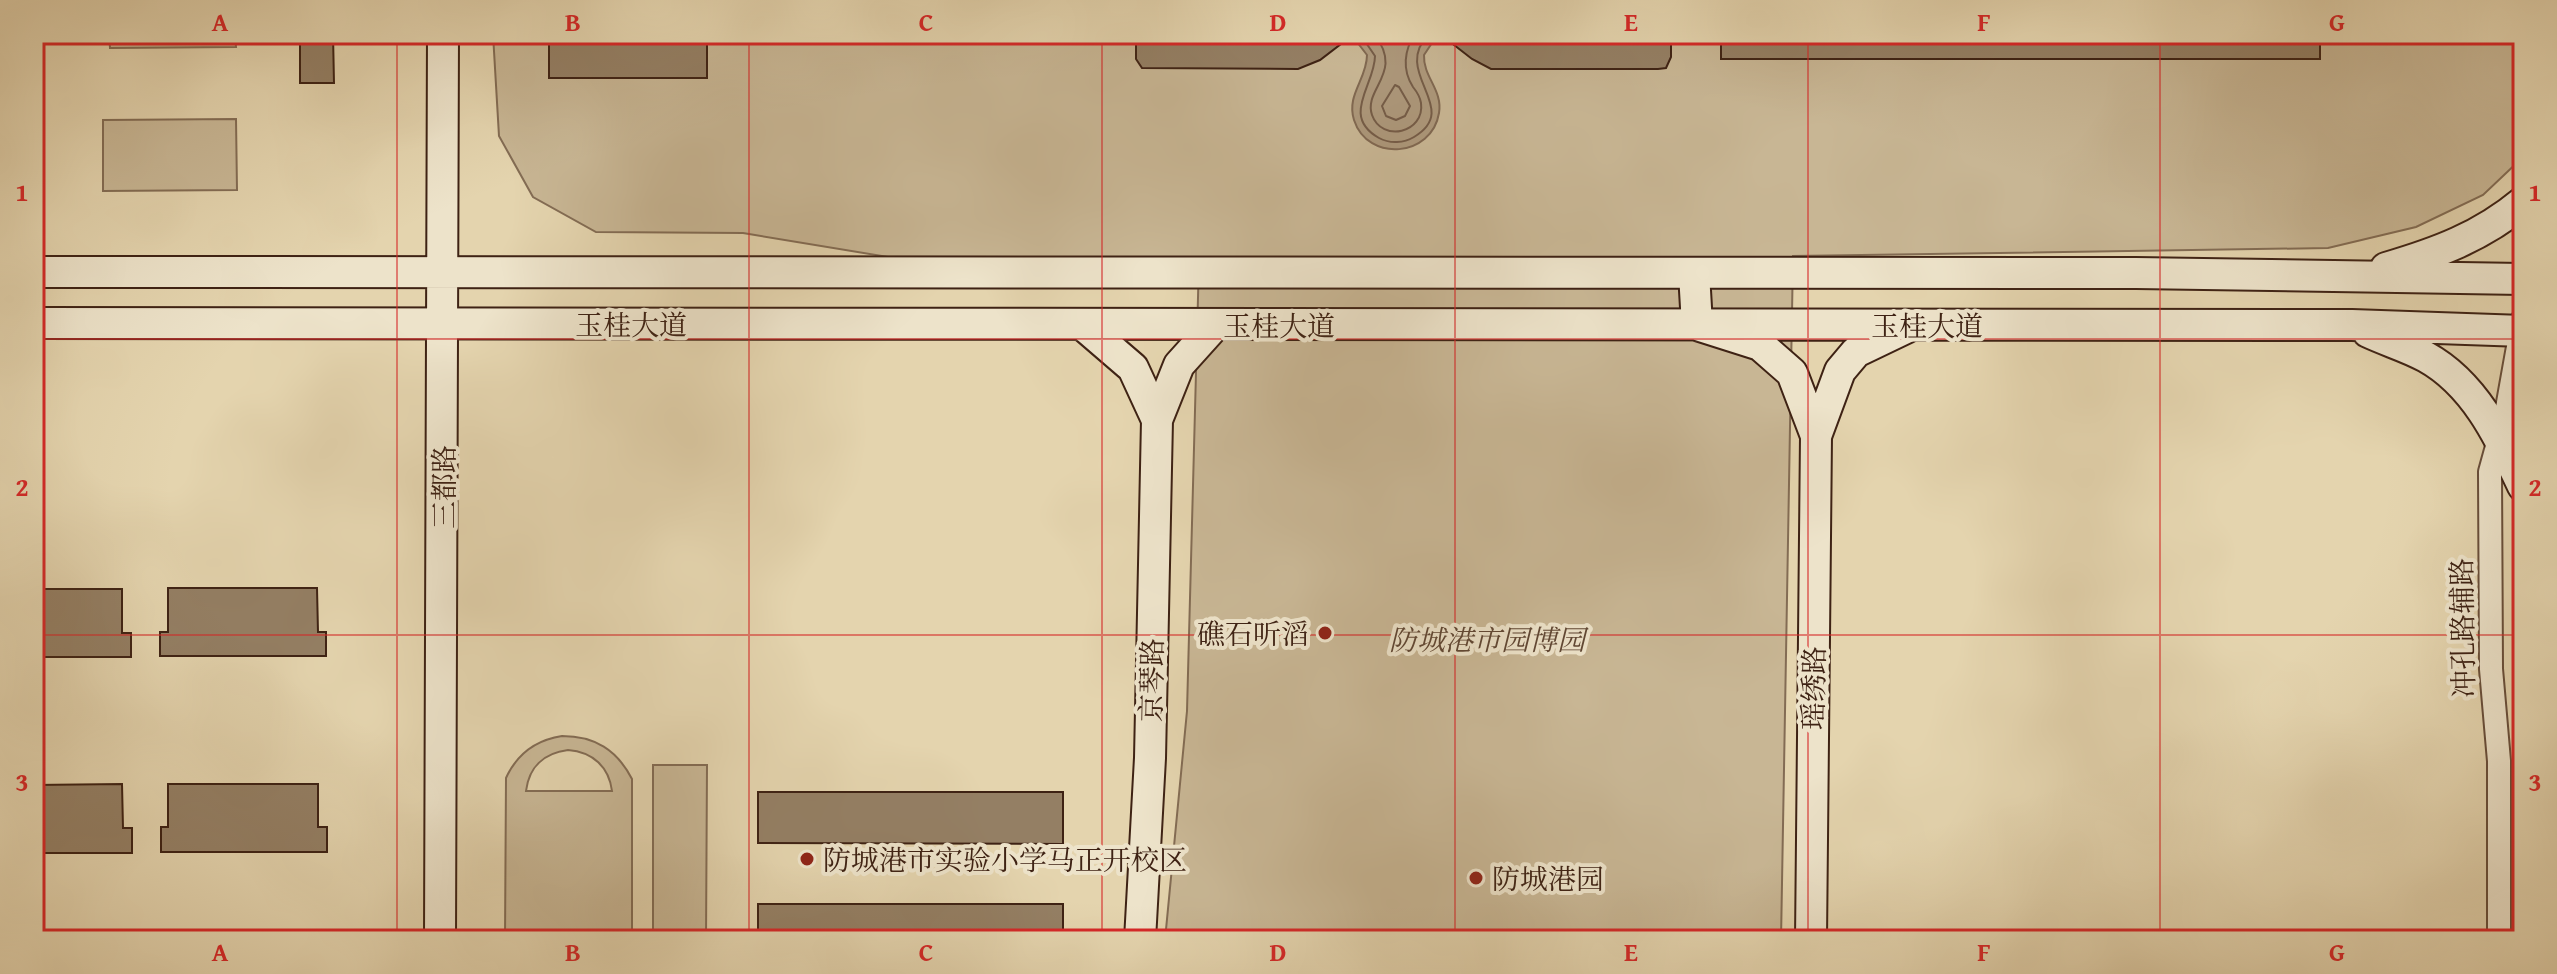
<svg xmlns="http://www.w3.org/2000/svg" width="2557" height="974" viewBox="0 0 2557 974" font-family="'Gentium Book Plus','Noto Serif SC',serif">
	<rect width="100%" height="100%" fill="#e4d4ae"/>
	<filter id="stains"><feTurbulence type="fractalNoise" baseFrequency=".0025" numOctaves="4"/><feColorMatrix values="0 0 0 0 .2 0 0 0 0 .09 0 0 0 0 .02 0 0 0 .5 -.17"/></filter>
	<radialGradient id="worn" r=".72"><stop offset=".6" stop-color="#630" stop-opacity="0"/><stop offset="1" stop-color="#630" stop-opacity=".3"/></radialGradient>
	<path fill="#c8b694" stroke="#836c54" stroke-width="2" fill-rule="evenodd" d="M 109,34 L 235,34 L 236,47 L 110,48 Z
		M 493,34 L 2523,34 L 2523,157 L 2483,195 L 2416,227 L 2328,248 L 1793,256 L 1781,940 L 1165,940 L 1187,711 L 1199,260 L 900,259 L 743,233 L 596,232 L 533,197 L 499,136 Z
		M 236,119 L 237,190 L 103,191 L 103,120 Z
		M 562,736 C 595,736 617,750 632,779 L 632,940 L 612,940 L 612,936 L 526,936 L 526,940 L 505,940 L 506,778 C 517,754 536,740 562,736 ZM 568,750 C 593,752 609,767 612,791 L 526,791 C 529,767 544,753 568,750 Z
		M 653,765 L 707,765 L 706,940 L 653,940 Z"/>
	<path fill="#ac977a" stroke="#806851" stroke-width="2" d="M 1358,34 L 1434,34 L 1442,38 L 1434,40 L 1424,55 C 1423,77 1443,90 1439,113 C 1432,157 1368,163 1354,120 C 1346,95 1367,79 1367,55 L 1357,42 L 1350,38 Z"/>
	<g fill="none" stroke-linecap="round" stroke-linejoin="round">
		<path stroke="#755c47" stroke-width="2" d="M 1360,34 L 1375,56 C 1375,85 1340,116 1379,138 C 1390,144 1404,143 1414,137 C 1463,108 1390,73 1429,34
			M 1374,34 C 1405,73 1363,88 1372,115 C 1382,143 1425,133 1421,103 C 1420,96 1417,92 1413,87 C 1402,70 1404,50 1415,34
			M 1395,85 L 1399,87 L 1410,106 L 1405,116 L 1396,120 L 1386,116 L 1382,106 Z"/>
	</g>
	<path fill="#947f64" stroke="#3e2214" stroke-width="2" d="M 300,34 L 333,34 L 334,83 L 300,83 Z
		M 549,34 L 707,34 L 707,78 L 549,78 Z
		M 1136,34 L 1354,34 L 1320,60 L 1298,69 L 1142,68 L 1136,59 Z
		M 1440,34 L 1671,34 L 1671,57 L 1666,68 L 1658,69 L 1491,69 L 1472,59 Z
		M 1721,34 L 2320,34 L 2320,59 L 1721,59 Z
		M 168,588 L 317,588 L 318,632 L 326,632 L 326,656 L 160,656 L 160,632 L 168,632 Z
		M 34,589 L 122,589 L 122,633 L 131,633 L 131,657 L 34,657 Z
		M 122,784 L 123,828 L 132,828 L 132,853 L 34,853 L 34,785 Z
		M 168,784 L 318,784 L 318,827 L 327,827 L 327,852 L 161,852 L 161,827 L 168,827 Z
		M 758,792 L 1063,792 L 1063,844 L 758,843 Z
		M 758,904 L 1063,904 L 1063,940 L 758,940 Z"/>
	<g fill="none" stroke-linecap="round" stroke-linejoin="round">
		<g stroke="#684e3a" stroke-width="26">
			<path id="street" d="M 2499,940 L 2499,761 L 2491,669 L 2490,472 L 2506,414 L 2523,319"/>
		</g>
		<g stroke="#3e2214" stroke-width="34">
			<path id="secondary" d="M 2386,268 C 2437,253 2481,237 2523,202
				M 34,272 L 2136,273 L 2523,279
				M 1694,273 L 1697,325 L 1760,345 L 1792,373 L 1816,436
				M 34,323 L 2352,325 L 2523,331
				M 1083,325 L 1133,368 L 1157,420
				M 2368,332 C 2387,341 2408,347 2426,357 C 2475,384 2500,438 2523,486
				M 440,940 L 443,34
				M 1140,940 L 1150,758 L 1157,420 L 1179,365 L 1215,325
				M 1811,940 L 1816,436 L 1840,371 L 1856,352 L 1906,328"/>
		</g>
		<use href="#street" stroke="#ede3ca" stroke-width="22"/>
		<use href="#secondary" stroke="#ede3ca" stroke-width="30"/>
	</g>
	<path fill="none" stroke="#d62828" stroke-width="2" stroke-opacity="0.55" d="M 397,34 L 397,940M 749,34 L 749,940M 1102,34 L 1102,940M 1455,34 L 1455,940M 1808,34 L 1808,940M 2160,34 L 2160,940M 34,339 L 2523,339M 34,635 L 2523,635"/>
	<g fill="#8f2418" stroke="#ede3ca" stroke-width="3">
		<circle cx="1325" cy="633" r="8"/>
		<circle cx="807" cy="859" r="8"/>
		<circle cx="1476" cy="878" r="8"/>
	</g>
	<g text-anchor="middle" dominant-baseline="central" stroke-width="8" stroke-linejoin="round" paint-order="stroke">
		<g font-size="28" fill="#3e2214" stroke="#ede3ca">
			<text x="631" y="324">玉桂大道</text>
			<text x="1279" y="325">玉桂大道</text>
			<text x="1927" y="325">玉桂大道</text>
			<text transform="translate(443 487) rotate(-90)">三都路</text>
			<text transform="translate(2462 628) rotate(-91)">冲孔路辅路</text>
			<text transform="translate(1151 680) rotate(-89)">京琴路</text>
			<text transform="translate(1813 688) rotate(-89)">瑶绣路</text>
		</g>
		<g font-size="28" fill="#3e2214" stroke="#ede3ca" text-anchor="start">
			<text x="1309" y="633" text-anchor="end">礁石听滔</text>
			<text x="823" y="859">防城港市实验小学马正开校区</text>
			<text x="1492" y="878">防城港园</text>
		</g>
		<g font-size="28" font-style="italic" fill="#604734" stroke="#ede3ca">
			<text x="1487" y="639">防城港市园博园</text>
		</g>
	</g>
	<rect width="2557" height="974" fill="none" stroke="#e4d4ae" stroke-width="88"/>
	<rect x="44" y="44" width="2469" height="886" fill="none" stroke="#d62828" stroke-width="3"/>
	<g font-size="26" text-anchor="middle" font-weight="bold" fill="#d62828">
		<text x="220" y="31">A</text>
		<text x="573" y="31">B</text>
		<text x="926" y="31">C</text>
		<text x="1278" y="31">D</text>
		<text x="1631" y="31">E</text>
		<text x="1984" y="31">F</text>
		<text x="2337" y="31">G</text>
		<text x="22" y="201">1</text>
		<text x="2535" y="201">1</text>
		<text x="22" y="496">2</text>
		<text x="2535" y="496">2</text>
		<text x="22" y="791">3</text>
		<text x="2535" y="791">3</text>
		<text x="220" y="961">A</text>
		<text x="573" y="961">B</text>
		<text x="926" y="961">C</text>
		<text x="1278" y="961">D</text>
		<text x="1631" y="961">E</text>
		<text x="1984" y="961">F</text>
		<text x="2337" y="961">G</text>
	</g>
	<rect width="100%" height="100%" filter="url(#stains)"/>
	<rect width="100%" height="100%" fill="url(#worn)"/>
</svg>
